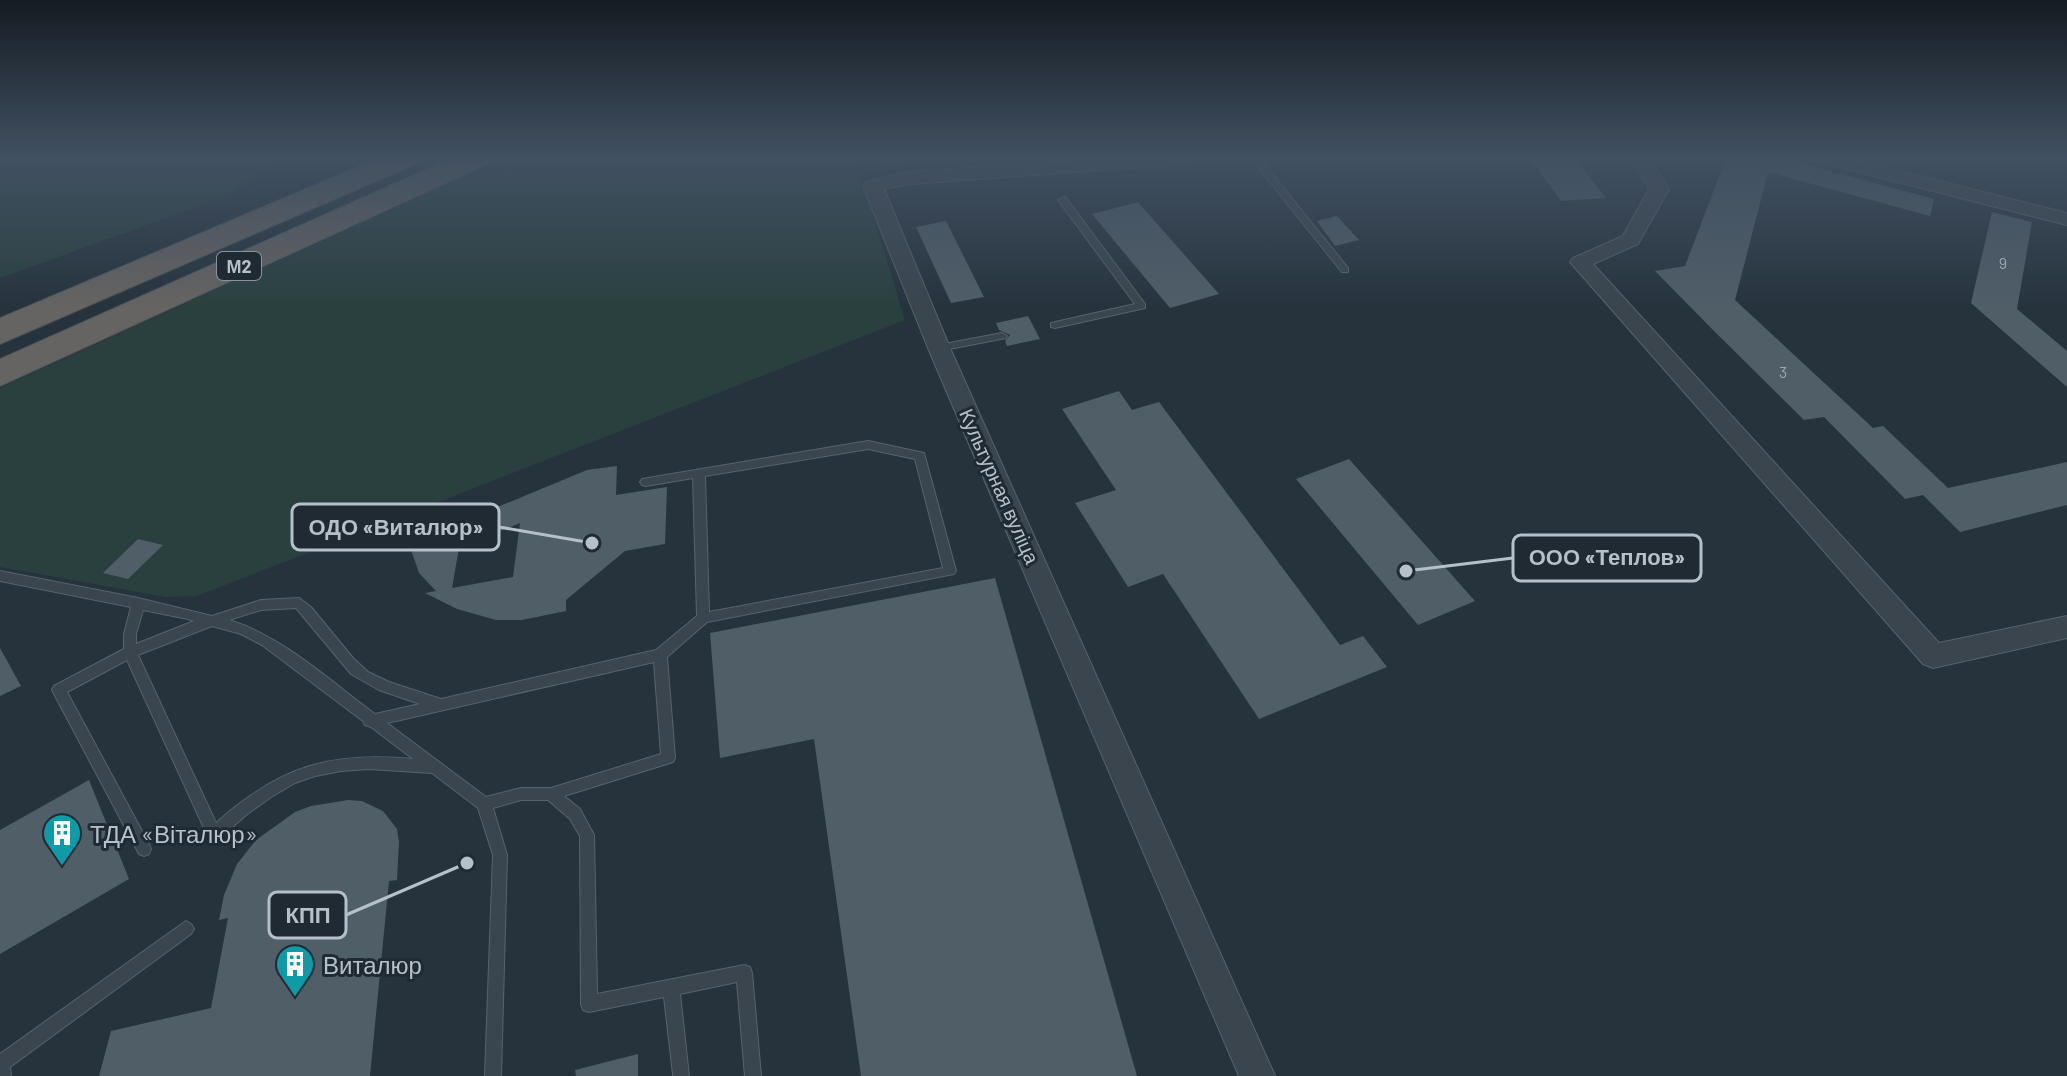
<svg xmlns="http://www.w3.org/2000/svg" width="2067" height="1076" viewBox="0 0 2067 1076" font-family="Barlow,sans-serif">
	<rect width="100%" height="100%" fill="#26333d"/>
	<path fill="#29403f" d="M 0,158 L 287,158 L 224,197 L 0,278 Z
		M 504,158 L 918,158 L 897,170 L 852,162 L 866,193 L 905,320 L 197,596 L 166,597 L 0,567 L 0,388 Z"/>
	<path fill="#505e68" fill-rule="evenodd" d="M 1530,158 L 1575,158 L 1606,198 L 1561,201 Z
		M 1726,158 L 1782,158 L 1934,199 L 1930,216 L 1768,172 L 1735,300 L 1873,428 L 1883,426 L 1948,488 L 2067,462 L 2067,505 L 1960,532 L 1923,495 L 1905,499 L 1824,417 L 1804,420 L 1714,331 L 1655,271 L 1685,266 Z
		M 1138,202 L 1219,294 L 1170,308 L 1092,214 Z
		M 1992,212 L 2032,222 L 2017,309 L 2067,351 L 2067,387 L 1971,303 Z
		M 1337,216 L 1359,240 L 1335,246 L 1317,221 Z
		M 946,221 L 984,297 L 951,303 L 916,227 Z
		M 1028,316 L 1040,339 L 1007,346 L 1005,341 L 1010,335 L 999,330 L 996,323 Z
		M 1119,391 L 1132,410 L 1159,402 L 1340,645 L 1363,636 L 1387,667 L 1259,719 L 1163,574 L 1128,587 L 1075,503 L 1116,490 L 1062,409 Z
		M 1349,459 L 1475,601 L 1418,625 L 1296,479 Z
		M 617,466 L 616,495 L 667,487 L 665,544 L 625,551 L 566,600 L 566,611 L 522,620 L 496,620 L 457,609 L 425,593 L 436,591 L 419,573 L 410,547 L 422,542 L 420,539 L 587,470 ZM 520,523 L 513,577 L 452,588 L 459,548 Z
		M 138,539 L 163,545 L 128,579 L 103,573 Z
		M 995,578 L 1137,1076 L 861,1076 L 814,739 L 720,758 L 710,633 Z
		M 0,648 L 21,686 L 0,696 Z
		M 89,780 L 129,879 L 0,954 L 0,830 Z
		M 348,800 L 362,801 L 383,811 L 397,829 L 399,842 L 397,880 L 389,881 L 370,1076 L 99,1076 L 111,1031 L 211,1008 L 228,918 L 219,920 L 224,895 L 237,864 L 256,840 L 295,812 L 311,806 Z
		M 638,1054 L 638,1076 L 576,1076 L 575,1070 Z"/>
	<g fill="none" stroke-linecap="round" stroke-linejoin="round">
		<g stroke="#58636b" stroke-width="2">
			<path id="service" d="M 1256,158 L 1264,158 L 1264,164 L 1348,268 L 1348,272 L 1342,272 L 1257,166 Z
				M 1063,197 L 1066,198 L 1145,304 L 1145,308 L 1055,328 L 1051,327 L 1051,323 L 1135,304 L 1058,200 Z
				M 1002,333 L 1007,336 L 1006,338 L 939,351 L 934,348 L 939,345 Z
				M 868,441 L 924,453 L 956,571 L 954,574 L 707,622 L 667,657 L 675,758 L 673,762 L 564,796 L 580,809 L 594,835 L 597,994 L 744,965 L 750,967 L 752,973 L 761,1076 L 745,1076 L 737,982 L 680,994 L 689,1076 L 673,1076 L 673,1074 L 664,997 L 589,1012 L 583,1010 L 581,1004 L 580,836 L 570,819 L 548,800 L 521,800 L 493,808 L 507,855 L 501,1076 L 485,1076 L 493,855 L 478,808 L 432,773 L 369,769 L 341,771 L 315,776 L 295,783 L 271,797 L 246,815 L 219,839 L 214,841 L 209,839 L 127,660 L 67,692 L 149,844 L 151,849 L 149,854 L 144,856 L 139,854 L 52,690 L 54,686 L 124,649 L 124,634 L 131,607 L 0,581 L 0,571 L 138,598 L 212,616 L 261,600 L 299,598 L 311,607 L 353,658 L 368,672 L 389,682 L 441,699 L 656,650 L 697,616 L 693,478 L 646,486 L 642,485 L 640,482 L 642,479 ZM 868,449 L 915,459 L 943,568 L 709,612 L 705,476 ZM 296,608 L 351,674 L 379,690 L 420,704 L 375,714 C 330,681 282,636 229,620 L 261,610 ZM 143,610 L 188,619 L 194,621 L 136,644 L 136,634 ZM 212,626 L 241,634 L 262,645 L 363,721 L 365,725 L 371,727 L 413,759 C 329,751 279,767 216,823 L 138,655 ZM 654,662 L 661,754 L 551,788 L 521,788 L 486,797 L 387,723 Z
				M 186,921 L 191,924 L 194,929 L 191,934 L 10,1067 L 11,1076 L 0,1076 L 0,1054 Z"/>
		</g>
		<g stroke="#58636b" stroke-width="2">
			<path id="minor" d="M 1108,158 L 1198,158 L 1189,164 L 909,184 L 884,189 L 950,348 L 1275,1076 L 1239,1076 L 928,348 L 863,186 L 866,182 L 909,172 Z
				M 1630,158 L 1648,158 L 1669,189 L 1638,244 L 1593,264 L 1939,643 L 2067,616 L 2067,638 L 1933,668 L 1923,664 L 1570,262 L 1573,258 L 1623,236 L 1649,189 Z
				M 1817,158 L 1849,158 L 2067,213 L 2067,225 L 1819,162 Z"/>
		</g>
		<g stroke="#455058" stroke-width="2">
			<path id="trunk" d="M 379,158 L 420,158 L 416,164 L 0,344 L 0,318 Z
				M 452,158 L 492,158 L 488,164 L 0,386 L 0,359 Z"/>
		</g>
		<use href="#service" fill="#3a454d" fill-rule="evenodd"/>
		<use href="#minor" fill="#3a454d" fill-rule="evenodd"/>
		<use href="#trunk" fill="#666462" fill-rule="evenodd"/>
	</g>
	<linearGradient id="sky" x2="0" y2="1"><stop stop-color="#151c22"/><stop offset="0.51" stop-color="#415062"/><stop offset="1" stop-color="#415062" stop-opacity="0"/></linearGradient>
	<rect width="2067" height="309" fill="url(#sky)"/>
	<defs>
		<g id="building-pin" transform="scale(2)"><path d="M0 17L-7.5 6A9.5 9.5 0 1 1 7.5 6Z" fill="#0f9aa8" stroke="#1f2a33"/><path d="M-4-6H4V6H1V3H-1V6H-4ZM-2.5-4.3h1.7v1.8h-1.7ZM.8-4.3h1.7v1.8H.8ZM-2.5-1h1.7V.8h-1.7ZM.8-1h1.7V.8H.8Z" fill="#fff"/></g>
	</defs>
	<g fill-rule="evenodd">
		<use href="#building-pin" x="62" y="833"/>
		<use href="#building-pin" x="295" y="964"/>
	</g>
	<g text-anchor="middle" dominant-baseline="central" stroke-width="6" stroke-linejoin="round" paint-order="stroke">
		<g font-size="16" fill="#9ca8b0">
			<text x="2003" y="262">9</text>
			<text x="1783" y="371">3</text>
		</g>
		<rect fill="#1f2a33" stroke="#89939b" stroke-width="2" x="217" y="252" width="44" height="28" rx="6"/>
		<g font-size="18" font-weight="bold" fill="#b6c0c8">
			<text x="239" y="266">М2</text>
		</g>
		<g font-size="20" fill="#b6c0c8" stroke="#1f2a33">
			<text transform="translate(1000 486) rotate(66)">Культурная вуліца</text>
		</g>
		<g font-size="24" fill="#b6c0c8" stroke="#1f2a33" text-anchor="start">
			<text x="90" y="833">ТДА «Віталюр»</text>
			<text x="323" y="964">Виталюр</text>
		</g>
	</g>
	<path fill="none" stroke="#b6c0c8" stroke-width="3" d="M592 543L499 527M1406 571L1513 558M467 863L346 915"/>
	<g fill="#b6c0c8" stroke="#1f2a33" stroke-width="3">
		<circle cx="592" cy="543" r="8"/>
		<circle cx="1406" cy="571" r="8"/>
		<circle cx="467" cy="863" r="8"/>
	</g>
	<g fill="#1f2a33" stroke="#b6c0c8" stroke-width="3">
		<rect x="292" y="504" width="207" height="46" rx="8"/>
		<rect x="1513" y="535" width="188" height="46" rx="8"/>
		<rect x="269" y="892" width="77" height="46" rx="8"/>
	</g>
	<g font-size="22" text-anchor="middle" font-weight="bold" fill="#b6c0c8">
		<text x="396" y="535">ОДО «Виталюр»</text>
		<text x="1607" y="565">ООО «Теплов»</text>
		<text x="308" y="923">КПП</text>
	</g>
</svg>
